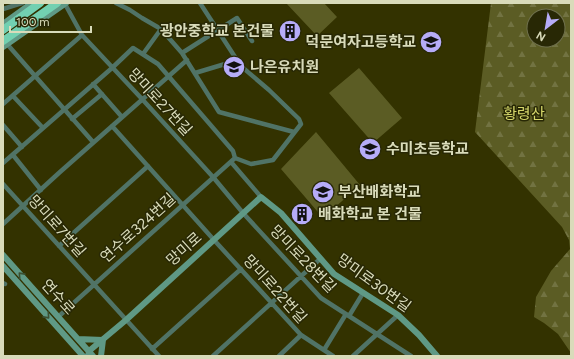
<svg xmlns="http://www.w3.org/2000/svg" width="574" height="359" viewBox="0 0 574 359" font-family="Figtree,'Noto Sans KR',sans-serif">
	<defs>
		<pattern id="forest-firs" width="22" height="20" patternUnits="userSpaceOnUse"><rect width="22" height="20" fill="#5b5c24"/><path d="M5 1l3.5 6h-7zM16 11l3.5 6h-7z" fill="#727342"/></pattern>
	</defs>
	<rect width="100%" height="100%" fill="#333200"/>
	<path fill="url(#forest-firs)" fill-rule="evenodd" d="M 491,3 L 571,3 L 571,353 L 558,334 L 544,323 L 534,317 L 536,297 L 551,271 L 570,249 L 569,240 L 562,227 L 475,132 ZM 534,16 L 558,16 L 558,40 L 534,40 Z"/>
	<path fill="#5b5c24" d="M 286,3 L 324,3 L 337,17 L 317,36 Z
		M 359,68 L 402,118 L 373,143 L 329,93 Z
		M 316,132 L 360,185 L 323,218 L 281,169 Z"/>
	<g fill="none" stroke-linecap="round" stroke-linejoin="round">
		<path stroke="#507366" stroke-width="4.5" d="M 116,3 L 130,10 L 142,18 L 161,29 L 182,53 L 219,112 L 294,132
			M 200,3 L 235,57 L 235,61
			M 65,4 L 82,35 L 142,99 L 213,177 L 243,213 L 321,298 L 411,356
			M 3,9 L 22,3
			M 7,44 L 93,142
			M 182,53 L 237,18 L 252,41
			M 143,54 L 161,29
			M 93,84 L 122,117
			M 13,96 L 43,128
			M 3,104 L 82,35
			M 72,119 L 102,94
			M 3,125 L 22,147
			M 112,126 L 214,240 L 301,335 L 333,356
			M 13,155 L 41,190
			M 231,162 L 261,197
			M 3,163 L 112,68 L 133,48 L 158,64 L 233,151 L 235,158 L 251,164 L 273,160 L 301,124 L 299,119 L 269,90 L 235,61 L 195,73
			M 3,184 L 159,356
			M 3,224 L 60,172 L 187,60
			M 59,246 L 148,166
			M 3,283 L 5,284
			M 349,316 L 363,293
			M 58,317 L 235,158
			M 152,349 L 241,269
			M 324,350 L 346,314
			M 213,356 L 320,259
			M 279,356 L 301,335
			M 353,356 L 398,315"/>
		<path stroke="#5f9985" stroke-width="6" d="M 3,24 L 32,3
			M 3,47 L 66,3
			M 3,255 L 93,356
			M 3,266 L 83,356
			M 78,339 L 103,340 L 101,356
			M 88,356 L 89,351 L 126,320 L 261,197 L 281,213 L 334,274 L 398,315 L 419,335 L 437,356"/>
		<path stroke="#72d0b1" stroke-width="8" d="M 3,30 L 40,3
			M 3,41 L 57,3"/>
	</g>
	<defs><path id="oneway-chevron" d="M-2-3.5L2.5 0L-2 3.5" fill="none" stroke-width="1.6" stroke-linecap="round" stroke-linejoin="round"/></defs>
	<g stroke="#3b5032">
		<use href="#oneway-chevron" transform="translate(21 275) rotate(-132)"/>
		<use href="#oneway-chevron" transform="translate(47 316) rotate(48)"/>
	</g>
	<defs>
		<g id="building-disc" transform="scale(1.15)"><circle r="9.5" fill="#b6acf8" stroke="#282805"/><path d="M-4-6H4V6H1V3H-1V6H-4ZM-2.5-4.3h1.7v1.8h-1.7ZM.8-4.3h1.7v1.8H.8ZM-2.5-1h1.7V.8h-1.7ZM.8-1h1.7V.8H.8Z" fill="#111"/></g>
		<g id="school-disc" transform="scale(1.15)"><circle r="9.5" fill="#b6acf8" stroke="#282805"/><path d="M0-5L7-2L0 1L-7-2ZM-4 1L0 2.5L4 1V4Q0 6-4 4Z" fill="#111"/></g>
	</defs>
	<g fill-rule="evenodd">
		<use href="#building-disc" x="290" y="31"/>
		<use href="#school-disc" x="431" y="42"/>
		<use href="#school-disc" x="234" y="67"/>
		<use href="#school-disc" x="370" y="149"/>
		<use href="#school-disc" x="323" y="192"/>
		<use href="#building-disc" x="302" y="214"/>
	</g>
	<g text-anchor="middle" dominant-baseline="central" stroke-width="3" stroke-linejoin="round" paint-order="stroke">
		<g font-size="15" font-weight="bold" fill="#d9dbba" stroke="#282805" text-anchor="start">
			<text x="274" y="31" text-anchor="end">광안중학교 본건물</text>
			<text x="416" y="42" text-anchor="end">덕문여자고등학교</text>
			<text x="250" y="67">나은유치원</text>
			<text x="386" y="149">수미초등학교</text>
			<text x="338" y="192">부산배화학교</text>
			<text x="318" y="214">배화학교 본 건물</text>
		</g>
		<g font-size="15" fill="#d9dbba" stroke="#282805">
			<text transform="translate(160 102) rotate(47)">망미로27번길</text>
			<text transform="translate(57 226) rotate(48)">망미로7번길</text>
			<text transform="translate(138 228) rotate(-42)">연수로324번길</text>
			<text transform="translate(184 249) rotate(-42)">망미로</text>
			<text transform="translate(303 259) rotate(46)">망미로28번길</text>
			<text transform="translate(374 283) rotate(36)">망미로30번길</text>
			<text transform="translate(275 289) rotate(48)">망미로22번길</text>
			<text transform="translate(58 297) rotate(48)">연수로</text>
		</g>
		<g font-size="15" fill="#d5d76b" stroke="#282805">
			<text x="524" y="114">황령산</text>
		</g>
	</g>
	<rect width="574" height="359" fill="none" stroke="#d9dbba" stroke-width="8"/>
	<g transform="translate(546 28) rotate(211)"><circle r="19" fill="#282805" stroke="#6f704d"/>
	<path d="M0-3L7 15L0 10L-7 15Z" fill="#b6acf8"/>
	<text y="-6" font-size="11" font-weight="bold" text-anchor="middle" fill="#d9dbba">N</text>
	</g>
	<path d="M10 26v6h81v-6" fill="none" stroke="#d9dbba" stroke-width="2"/>
	<text x="16" y="26" font-size="12" fill="#d9dbba" stroke="#282805" stroke-width="3" paint-order="stroke">100 m</text>
</svg>
